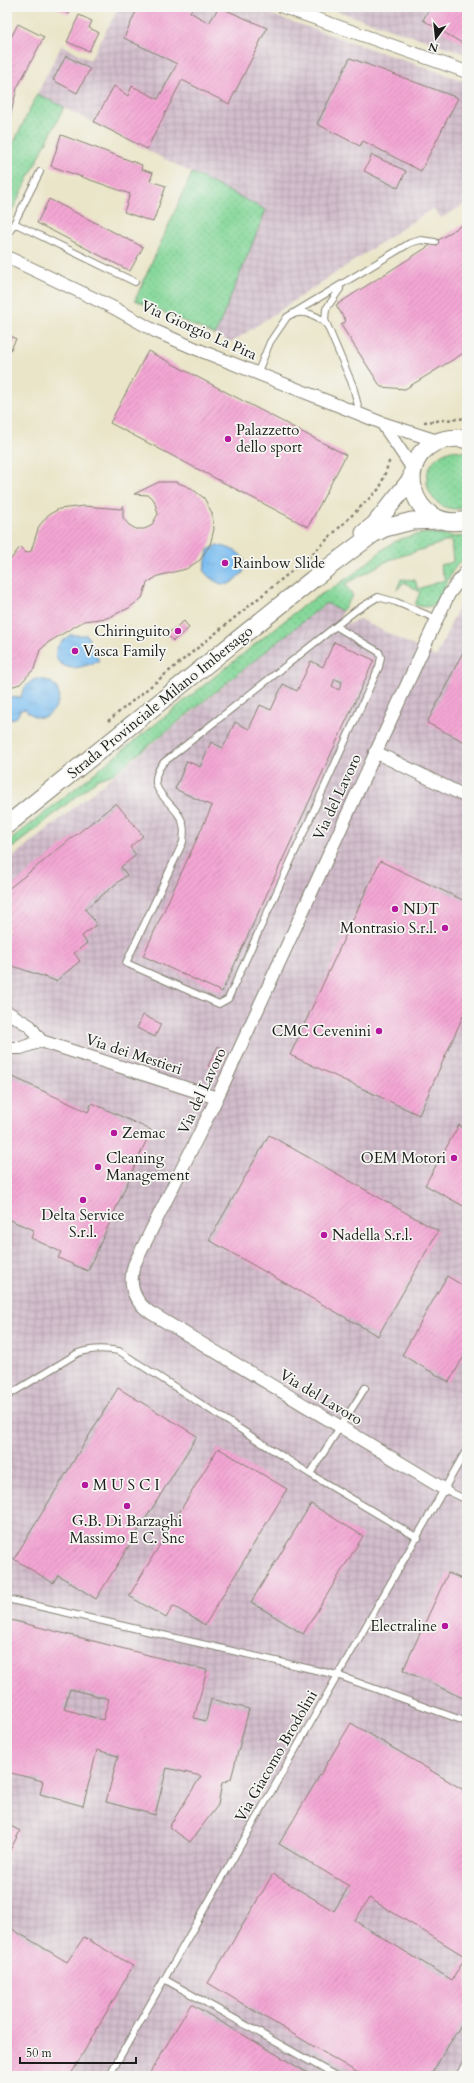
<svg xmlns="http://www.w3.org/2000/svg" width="474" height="2083" viewBox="0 0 474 2083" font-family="Cardo,serif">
	<defs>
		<pattern id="industrial-grid" width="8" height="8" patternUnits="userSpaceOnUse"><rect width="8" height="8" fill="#d1bdcb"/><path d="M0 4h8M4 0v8" fill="none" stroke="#b3a2ae"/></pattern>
		<pattern id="grass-dots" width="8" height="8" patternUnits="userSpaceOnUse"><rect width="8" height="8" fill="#84d799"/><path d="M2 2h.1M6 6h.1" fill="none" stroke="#71b883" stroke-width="1.8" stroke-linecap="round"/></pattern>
		<pattern id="water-ripples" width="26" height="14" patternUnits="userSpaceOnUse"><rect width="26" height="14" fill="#7cbef1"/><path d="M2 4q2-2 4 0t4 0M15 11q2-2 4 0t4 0" fill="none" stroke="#6ba3ce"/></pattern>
		<pattern id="building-hatch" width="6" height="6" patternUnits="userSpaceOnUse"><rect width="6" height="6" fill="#f3a6d3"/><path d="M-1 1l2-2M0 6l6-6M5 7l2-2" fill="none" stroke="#d08eb5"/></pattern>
	</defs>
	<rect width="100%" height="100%" fill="#f6f6f2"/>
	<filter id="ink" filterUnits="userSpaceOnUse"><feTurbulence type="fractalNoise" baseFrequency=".025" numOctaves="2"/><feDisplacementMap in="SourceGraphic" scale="8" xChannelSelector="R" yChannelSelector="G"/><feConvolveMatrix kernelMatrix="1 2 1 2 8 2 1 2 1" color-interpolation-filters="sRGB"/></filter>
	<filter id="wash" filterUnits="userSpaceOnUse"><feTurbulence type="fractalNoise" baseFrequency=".012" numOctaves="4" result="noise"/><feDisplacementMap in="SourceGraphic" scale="16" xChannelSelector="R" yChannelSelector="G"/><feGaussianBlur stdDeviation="0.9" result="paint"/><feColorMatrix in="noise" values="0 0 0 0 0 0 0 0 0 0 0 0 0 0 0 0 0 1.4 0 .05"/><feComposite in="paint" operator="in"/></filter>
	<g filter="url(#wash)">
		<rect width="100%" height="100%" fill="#eae5c8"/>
		<path fill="url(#industrial-grid)" d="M 119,7 L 249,7 L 467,82 L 467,203 L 441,218 L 433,208 L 232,342 L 215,335 L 265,210 L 37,94 L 62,45 L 90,60 Z
			M 325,7 L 467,7 L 467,54 Z
			M 467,588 L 467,2076 L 7,2076 L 7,862 L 326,603 L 342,611 L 340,620 L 349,624 L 359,619 L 436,657 Z"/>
		<path fill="url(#grass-dots)" stroke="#507a5a" d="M 37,94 L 64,107 L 7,221 L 7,152 L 9,153 Z
			M 192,173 L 266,210 L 215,335 L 135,300 Z
			M 451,450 L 467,452 L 467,507 C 428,520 408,464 451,450 Z
			M 431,533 L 455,537 L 467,536 L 467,558 C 448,566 447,591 435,605 L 425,607 L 415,605 L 420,592 L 404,582 L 397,590 L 401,579 L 415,580 L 418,589 L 445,580 L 440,565 L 453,562 L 451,540 L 389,560 L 345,584 L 353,596 L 342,611 L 326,603 L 113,774 L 98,779 L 7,852 L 7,843 L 304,605 C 319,595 335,587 349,577 C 382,554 387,536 431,533 Z"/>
		<path fill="url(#water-ripples)" stroke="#4c6d86" d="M 217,545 C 232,548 253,556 242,574 C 237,576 235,581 229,584 C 221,587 207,577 204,571 L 208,550 Z
			M 70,635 L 87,635 L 99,661 C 91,664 83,667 74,668 C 64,668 51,660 57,648 C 59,643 66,638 70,635 Z
			M 35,679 C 81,678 50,739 25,709 L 20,710 L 17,717 L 7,721 L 7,698 L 21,697 C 23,688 27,684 35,679 Z"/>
		<g id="blocks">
			<path fill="url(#building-hatch)" fill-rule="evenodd" d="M 54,7 L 72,7 L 69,14 Z
				M 138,7 L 193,7 L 190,12 L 209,23 L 219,7 L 267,28 L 229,104 L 182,80 L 147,149 L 94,122 L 114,86 L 128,96 L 132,86 L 158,99 L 177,64 L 124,38 Z
				M 430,7 L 464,7 L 467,9 L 467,46 L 423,20 Z
				M 79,15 L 92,21 L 89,28 L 98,32 L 89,51 L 67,42 Z
				M 18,24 L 44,37 L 17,88 L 8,126 L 7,45 Z
				M 66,56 L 90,69 L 77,93 L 53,80 Z
				M 350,58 L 458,98 L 421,171 L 363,141 L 360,146 L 317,124 Z
				M 61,135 L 142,165 L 141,169 L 153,173 L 150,181 L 166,186 L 153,222 L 124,212 L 130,194 L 51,166 Z
				M 372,155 L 406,171 L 398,188 L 364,171 Z
				M 49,199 L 143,247 L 130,271 L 37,223 Z
				M 467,222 L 467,351 L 405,389 L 381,387 L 341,325 L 346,321 L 336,305 Z
				M 7,334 L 16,339 L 7,357 Z
				M 148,351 L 346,455 L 308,527 L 110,423 Z
				M 159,482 L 176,482 L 191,488 L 204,498 L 212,513 L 214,529 L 210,545 L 200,560 L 186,569 L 158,576 L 147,583 L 142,598 L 129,608 L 107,618 L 84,621 L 49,642 L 40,650 L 34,669 L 20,684 L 7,688 L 7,564 L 20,547 L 26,553 L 31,551 L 39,526 L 48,515 L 59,509 L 84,506 L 121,509 L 123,505 L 123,518 L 129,525 L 136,529 L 144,529 L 151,526 L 158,514 L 154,500 L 148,495 L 134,494 Z
				M 184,621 L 189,628 L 173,641 L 167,634 Z
				M 334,642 L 374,660 L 222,992 L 143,956 L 212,806 L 175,789 L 187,761 L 200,767 L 211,742 L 223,748 L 235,722 L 249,729 L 260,705 L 271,710 L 283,684 L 297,691 L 311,661 L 323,667 ZM 335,679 L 342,682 L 339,690 L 332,686 Z
				M 467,644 L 467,743 L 427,723 Z
				M 116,803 L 143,836 L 130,847 L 136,855 L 121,867 L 127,875 L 85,909 L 97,924 L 82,936 L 87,943 L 74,953 L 80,961 L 56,981 L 7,964 L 7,890 Z
				M 380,861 L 467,902 L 467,1007 L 419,1115 L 290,1055 Z
				M 143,1015 L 161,1024 L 155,1037 L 137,1028 Z
				M 218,1046 L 227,1051 L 217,1071 L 208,1066 Z
				M 13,1077 L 88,1112 L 92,1103 L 151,1130 L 88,1271 L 58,1258 L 61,1252 L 31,1238 L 34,1230 L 7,1219 L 7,1091 Z
				M 459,1125 L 467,1130 L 467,1208 L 425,1185 Z
				M 269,1135 L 438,1231 L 378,1336 L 209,1240 Z
				M 447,1276 L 467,1288 L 467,1351 L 449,1382 L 402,1355 Z
				M 118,1388 L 197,1436 L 96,1599 L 58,1575 L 53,1583 L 14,1559 Z
				M 218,1448 L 287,1489 L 205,1625 L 173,1606 L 166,1618 L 129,1596 Z
				M 311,1504 L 363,1536 L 303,1634 L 251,1602 Z
				M 448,1573 L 467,1581 L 467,1700 L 403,1670 Z
				M 7,1619 L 207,1670 L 194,1718 L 206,1721 L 211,1699 L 249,1709 L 231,1779 L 222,1783 L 218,1805 L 190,1842 L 169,1827 L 201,1776 L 167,1768 L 155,1815 L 106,1802 L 118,1756 L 97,1750 L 83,1806 L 40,1794 L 43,1781 L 7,1772 ZM 70,1689 L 109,1699 L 103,1720 L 64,1709 Z
				M 351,1723 L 467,1792 L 467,2015 L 430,2076 L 363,2076 L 208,1983 L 273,1874 L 334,1911 L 349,1886 L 279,1844 ZM 369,1898 L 466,1957 L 452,1980 L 355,1921 Z
				M 7,1824 L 20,1831 L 7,1856 Z
				M 7,1926 L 67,1962 L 84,1937 L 133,1966 L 70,2076 L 7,2076 Z
				M 191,2004 L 313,2076 L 148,2076 Z"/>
		</g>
	</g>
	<g filter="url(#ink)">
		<use href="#blocks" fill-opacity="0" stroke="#838072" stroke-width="1"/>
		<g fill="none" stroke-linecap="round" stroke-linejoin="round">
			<g stroke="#838072" stroke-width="8">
				<path id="service" d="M 14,223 L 135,282
					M 7,237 L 40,172
					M 340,289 L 326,309 L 325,320 L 353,386 L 360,414
					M 294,314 C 306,310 319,316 327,325
					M 257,374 L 270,342 L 287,317 L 410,243 L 421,240 L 435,242
					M 337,627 L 379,652 L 381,657 L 379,667 L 228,999 L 219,1004 L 126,963 L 183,842 C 184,833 185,825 180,817 C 170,799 143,789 163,763 L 355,611 L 378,597 L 396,602 L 437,619
					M 7,1396 L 78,1353 C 92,1348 104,1348 119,1351 L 310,1474 L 418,1538
					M 310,1474 L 365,1388
					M 444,1489 L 467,1500
					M 7,1599 L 337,1675 L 467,1722
					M 164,1979 L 336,2076
					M 109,2076 L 467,1449
					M 459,2076 L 467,2061"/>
			</g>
			<g stroke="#838072" stroke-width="14">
				<path id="minor" d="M 283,7 L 467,72
					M 7,257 L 114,308 L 155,331 L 194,348 L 382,423 L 437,441
					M 382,423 L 413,469
					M 375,752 L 467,797
					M 7,1012 L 30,1026 L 41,1041
					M 7,1048 L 21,1048 L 41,1041 L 217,1098
					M 444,1489 L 151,1313 C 133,1301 128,1285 134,1265 L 217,1098 L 437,619 L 449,594 L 467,570"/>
			</g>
			<g stroke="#838072" stroke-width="19">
				<path id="secondary" d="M 467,440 C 459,437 451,438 443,440 C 390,454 410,534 467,520
					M 364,533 L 375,524 L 412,478
					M 7,825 L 313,579 L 373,534 L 385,528 L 412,521 L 441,520"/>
			</g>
			<path stroke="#838072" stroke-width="2.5" stroke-dasharray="3 3" stroke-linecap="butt" d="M 424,422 L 467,418
				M 108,721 L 309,557 L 380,488 L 390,459"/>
			<use href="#service" stroke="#fff" stroke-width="6"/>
			<use href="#minor" stroke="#fff" stroke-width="12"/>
			<use href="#secondary" stroke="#fff" stroke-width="17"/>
		</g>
	</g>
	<g fill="#b5179e" stroke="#f6f6f2" stroke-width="1.5">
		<circle cx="228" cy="439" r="4"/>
		<circle cx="225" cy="563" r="4"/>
		<circle cx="178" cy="631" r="4"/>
		<circle cx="75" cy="651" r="4"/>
		<circle cx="395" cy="909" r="4"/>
		<circle cx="445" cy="928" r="4"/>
		<circle cx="379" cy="1031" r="4"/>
		<circle cx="114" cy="1133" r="4"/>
		<circle cx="454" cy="1158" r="4"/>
		<circle cx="98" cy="1167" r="4"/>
		<circle cx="83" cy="1200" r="4"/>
		<circle cx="324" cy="1235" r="4"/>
		<circle cx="85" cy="1485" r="4"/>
		<circle cx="127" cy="1506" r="4"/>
		<circle cx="445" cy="1626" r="4"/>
	</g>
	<g text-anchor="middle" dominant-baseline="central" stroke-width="3.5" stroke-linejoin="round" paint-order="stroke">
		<g font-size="15" fill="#1c1c1c" stroke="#f6f6f2">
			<text transform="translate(199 330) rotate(24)">Via Giorgio La Pira</text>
			<text transform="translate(160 702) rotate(-39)">Strada Provinciale Milano Imbersago</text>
			<text transform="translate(337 797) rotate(-65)">Via del Lavoro</text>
			<text transform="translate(134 1054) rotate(18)">Via dei Mestieri</text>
			<text transform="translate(202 1091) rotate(-65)">Via del Lavoro</text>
			<text transform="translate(321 1397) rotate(31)">Via del Lavoro</text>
			<text transform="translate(276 1756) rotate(-60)">Via Giacomo Brodolini</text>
		</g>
		<g font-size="15" fill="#1c1c1c" stroke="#f6f6f2" text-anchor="start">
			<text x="236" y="430">Palazzetto<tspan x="236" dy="17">dello sport</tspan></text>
			<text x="233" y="563">Rainbow Slide</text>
			<text x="170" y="631" text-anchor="end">Chiringuito</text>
			<text x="83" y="651">Vasca Family</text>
			<text x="403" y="909">NDT</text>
			<text x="437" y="928" text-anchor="end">Montrasio S.r.l.</text>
			<text x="371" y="1031" text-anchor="end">CMC Cevenini</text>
			<text x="122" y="1133">Zemac</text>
			<text x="106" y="1158">Cleaning<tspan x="106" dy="17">Management</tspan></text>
			<text x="446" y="1158" text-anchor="end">OEM Motori</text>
			<text x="83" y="1215" text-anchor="middle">Delta Service<tspan x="83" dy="17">S.r.l.</tspan></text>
			<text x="332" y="1235">Nadella S.r.l.</text>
			<text x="93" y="1485">M U S C I</text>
			<text x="127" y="1521" text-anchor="middle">G.B. Di Barzaghi<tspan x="127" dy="17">Massimo E C. Snc</tspan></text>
			<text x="437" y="1626" text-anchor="end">Electraline</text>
		</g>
	</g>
	<rect width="474" height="2083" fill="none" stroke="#f6f6f2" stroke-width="24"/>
	<g transform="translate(436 38) rotate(195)" stroke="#f6f6f2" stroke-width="3" paint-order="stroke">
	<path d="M0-3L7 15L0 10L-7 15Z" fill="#1c1c1c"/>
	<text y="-6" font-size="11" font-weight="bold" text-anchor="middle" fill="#1c1c1c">N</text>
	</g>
	<path d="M20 2057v6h116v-6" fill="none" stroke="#1c1c1c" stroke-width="2"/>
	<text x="26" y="2057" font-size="12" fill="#1c1c1c" stroke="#f6f6f2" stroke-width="3" paint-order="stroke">50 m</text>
</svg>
